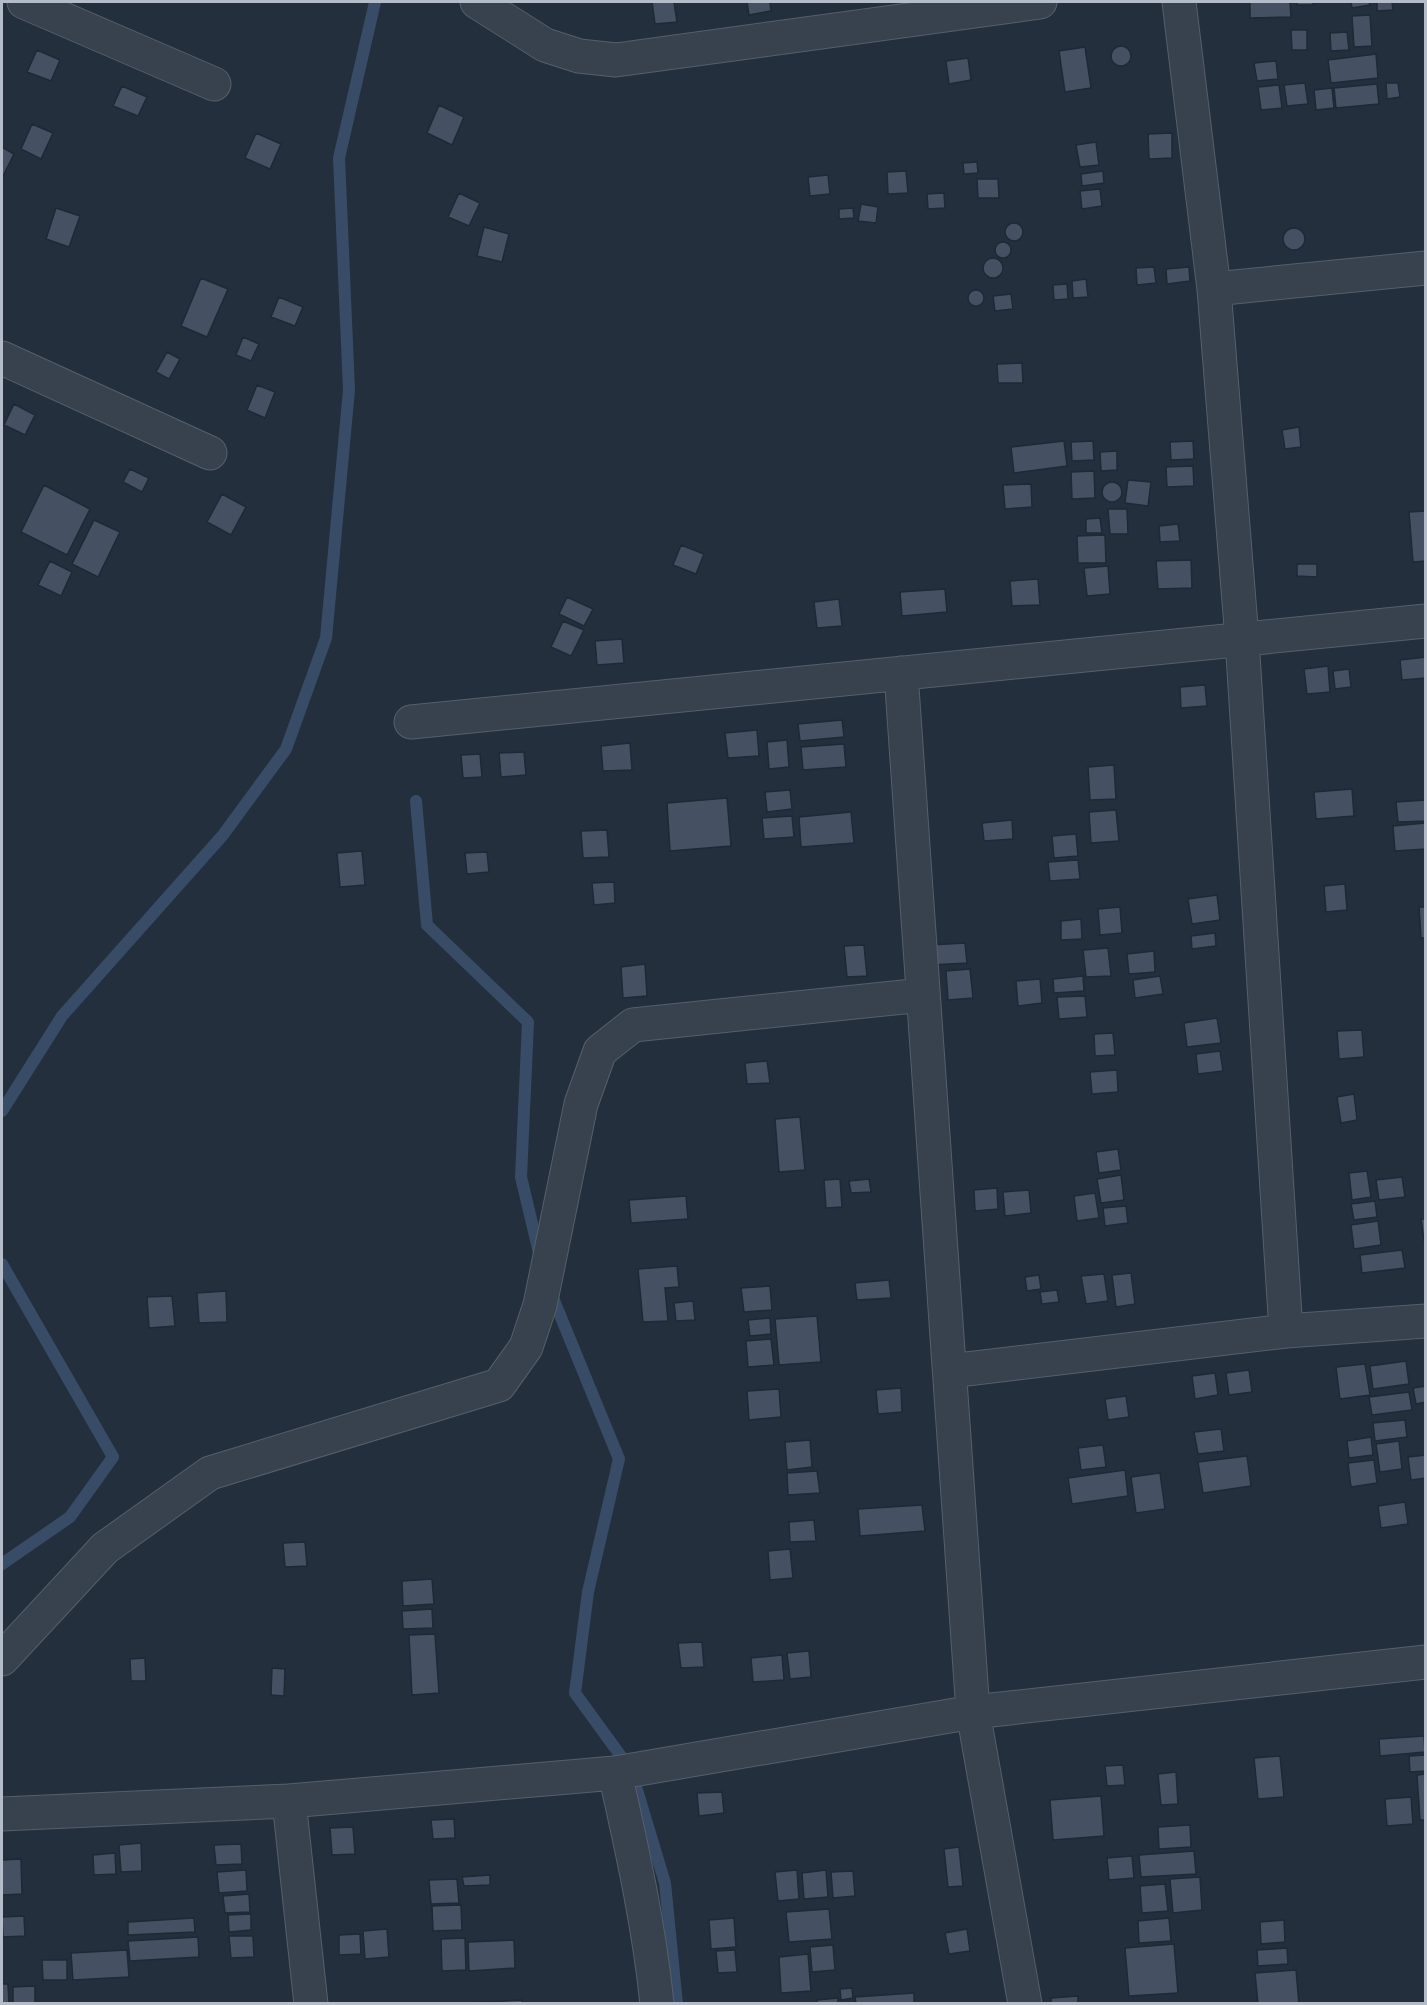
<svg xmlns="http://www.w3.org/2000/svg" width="1427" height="2005" viewBox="0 0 1427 2005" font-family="'Fira Sans',sans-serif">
	<rect width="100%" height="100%" fill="#242f3e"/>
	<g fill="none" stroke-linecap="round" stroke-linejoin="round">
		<path stroke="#394c67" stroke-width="12" d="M 416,801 L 427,925 L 528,1022 L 521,1177 L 540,1257
			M 2,1111 L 62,1016 L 223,835 L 286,749 L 326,638 L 349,390 L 339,158 L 375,2
			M 2,1264 L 113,1457 L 70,1517 L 2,1564
			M 551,1293 L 619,1459 L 588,1592 L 575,1693 L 631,1770 L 665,1883 L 677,2004"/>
	</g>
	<path fill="#455162" stroke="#1f2835" stroke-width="1.5" d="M 652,2 L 674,2 L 677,22 L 655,24 Z
		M 747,2 L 770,2 L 771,11 L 749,15 Z
		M 1250,2 L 1290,2 L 1291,17 L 1250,18 Z
		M 1297,2 L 1313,2 L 1313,5 L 1297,5 Z
		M 1351,2 L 1369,2 L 1370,5 L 1352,8 Z
		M 1377,2 L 1392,2 L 1393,10 L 1377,11 Z
		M 1370,15 L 1372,46 L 1354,47 L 1352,16 Z
		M 1291,30 L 1307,30 L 1307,50 L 1292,50 Z
		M 1347,32 L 1349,50 L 1331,51 L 1330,33 Z
		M1111 56a10 10 0 1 1 20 0a10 10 0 1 1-20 0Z
		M 1085,47 L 1091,88 L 1065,92 L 1059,51 Z
		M 37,50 L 60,60 L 51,81 L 27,72 Z
		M 1376,54 L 1378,78 L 1331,83 L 1328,60 Z
		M 968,58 L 971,80 L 949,84 L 946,61 Z
		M 1276,61 L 1278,79 L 1257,81 L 1254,63 Z
		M 1305,83 L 1308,104 L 1287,106 L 1284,85 Z
		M 1386,83 L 1398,83 L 1400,97 L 1387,99 Z
		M 1377,84 L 1379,104 L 1336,108 L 1334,88 Z
		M 1279,85 L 1282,108 L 1261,110 L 1258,87 Z
		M 122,86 L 147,97 L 138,116 L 113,106 Z
		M 1332,88 L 1334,108 L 1316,110 L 1314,90 Z
		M 439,105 L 464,117 L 452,145 L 427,133 Z
		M 32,124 L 53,133 L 41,159 L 21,149 Z
		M 256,133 L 281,144 L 270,169 L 245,158 Z
		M 1172,133 L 1172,158 L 1149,159 L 1148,134 Z
		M 1096,142 L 1099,165 L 1080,167 L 1076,145 Z
		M 2,147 L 14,154 L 2,178 Z
		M 977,162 L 978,173 L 964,174 L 963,163 Z
		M 906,171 L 908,193 L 888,194 L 887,172 Z
		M 1103,171 L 1104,183 L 1082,186 L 1081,174 Z
		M 828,175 L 830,194 L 810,196 L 808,177 Z
		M 977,179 L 998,179 L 999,198 L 978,198 Z
		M 1100,189 L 1102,206 L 1082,209 L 1080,191 Z
		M 459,193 L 480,203 L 469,226 L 448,217 Z
		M 944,193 L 945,208 L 928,209 L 927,194 Z
		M 861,204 L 878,207 L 876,223 L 858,221 Z
		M 56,208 L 80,216 L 69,247 L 46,239 Z
		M 853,208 L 854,218 L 839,219 L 839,209 Z
		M1005 232a9 9 0 1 1 18 0a9 9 0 1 1-18 0Z
		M 484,227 L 509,234 L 502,262 L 477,256 Z
		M1283 239a11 11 0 1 1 22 0a11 11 0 1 1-22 0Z
		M995 250a8 8 0 1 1 16 0a8 8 0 1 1-16 0Z
		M983 268a10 10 0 1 1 20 0a10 10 0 1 1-20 0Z
		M 1154,267 L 1156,283 L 1137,285 L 1136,268 Z
		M 1189,267 L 1190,281 L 1167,284 L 1166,269 Z
		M 201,278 L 228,289 L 207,337 L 181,326 Z
		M 1086,279 L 1088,297 L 1073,298 L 1072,281 Z
		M 1067,284 L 1068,299 L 1054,300 L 1053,285 Z
		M968 298a8 8 0 1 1 16 0a8 8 0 1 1-16 0Z
		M 1011,294 L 1013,309 L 995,311 L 993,296 Z
		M 279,297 L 303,307 L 295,326 L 271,317 Z
		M 243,337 L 259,344 L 251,361 L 236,355 Z
		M 167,352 L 180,359 L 169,379 L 156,372 Z
		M 1022,363 L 1023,383 L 998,383 L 997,364 Z
		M 257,385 L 275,392 L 265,418 L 247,410 Z
		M 14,404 L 35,415 L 25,435 L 4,425 Z
		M 1299,427 L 1301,447 L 1285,449 L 1282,430 Z
		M 1064,441 L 1067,466 L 1014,473 L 1011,447 Z
		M 1093,441 L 1094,460 L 1072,461 L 1071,442 Z
		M 1193,441 L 1194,459 L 1171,460 L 1170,442 Z
		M 1117,451 L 1117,470 L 1101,471 L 1100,452 Z
		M 1193,466 L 1194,486 L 1167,487 L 1166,467 Z
		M 130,469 L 149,478 L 142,492 L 123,482 Z
		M 1094,471 L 1095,498 L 1072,499 L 1071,472 Z
		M 1128,480 L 1151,482 L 1148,506 L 1125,503 Z
		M1102 492a10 10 0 1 1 20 0a10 10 0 1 1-20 0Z
		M 1031,484 L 1032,507 L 1005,509 L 1003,485 Z
		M 44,485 L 90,509 L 67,555 L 21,532 Z
		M 222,494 L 246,507 L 231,535 L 207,522 Z
		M 1108,509 L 1127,509 L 1128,534 L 1110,534 Z
		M 1426,511 L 1426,561 L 1413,562 L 1409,512 Z
		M 1100,518 L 1102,533 L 1086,533 L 1086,519 Z
		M 94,520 L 120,532 L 98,577 L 72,564 Z
		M 1178,524 L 1180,541 L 1160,542 L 1159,526 Z
		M 1105,535 L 1106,563 L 1078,563 L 1077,536 Z
		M 681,545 L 704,554 L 696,574 L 673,565 Z
		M 1191,560 L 1192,588 L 1158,589 L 1156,561 Z
		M 50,561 L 72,572 L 61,596 L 38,585 Z
		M 1297,564 L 1317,564 L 1317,577 L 1297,576 Z
		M 1108,566 L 1110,594 L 1087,596 L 1084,568 Z
		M 1038,579 L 1040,605 L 1012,606 L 1010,581 Z
		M 945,589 L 947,612 L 902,616 L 900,592 Z
		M 567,597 L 593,609 L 584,626 L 559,614 Z
		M 839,599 L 842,626 L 817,628 L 814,602 Z
		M 563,621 L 584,630 L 571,656 L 551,647 Z
		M 622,639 L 624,663 L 597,665 L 595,641 Z
		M 1426,657 L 1426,678 L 1402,680 L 1400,660 Z
		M 1328,666 L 1330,692 L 1307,694 L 1304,669 Z
		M 1349,669 L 1351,687 L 1335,689 L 1333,671 Z
		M 1205,685 L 1207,706 L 1181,708 L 1180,687 Z
		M 842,720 L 844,737 L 800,741 L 798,724 Z
		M 757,730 L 759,756 L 728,758 L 725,733 Z
		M 787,740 L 789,767 L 769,769 L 767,742 Z
		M 630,743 L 632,770 L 603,771 L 601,746 Z
		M 844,744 L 846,767 L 803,770 L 801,747 Z
		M 524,752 L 526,775 L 501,777 L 499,753 Z
		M 480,754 L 482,777 L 463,778 L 461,755 Z
		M 1114,765 L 1116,799 L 1090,800 L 1088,767 Z
		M 1352,789 L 1354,816 L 1316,819 L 1314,792 Z
		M 790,790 L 792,809 L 767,812 L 765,792 Z
		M 727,798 L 731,846 L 670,851 L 667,803 Z
		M 1426,800 L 1426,821 L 1398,822 L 1396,802 Z
		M 1116,810 L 1119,841 L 1091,843 L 1089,812 Z
		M 851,812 L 854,843 L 801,847 L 799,817 Z
		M 792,816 L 794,837 L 764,839 L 762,818 Z
		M 1012,820 L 1013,839 L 984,841 L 982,823 Z
		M 1426,823 L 1426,849 L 1395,851 L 1393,826 Z
		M 607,830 L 609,857 L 583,858 L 581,831 Z
		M 1076,834 L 1078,856 L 1054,858 L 1052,836 Z
		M 362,851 L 365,885 L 340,887 L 337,853 Z
		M 487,852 L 489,872 L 467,874 L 465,853 Z
		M 1078,860 L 1080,879 L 1050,881 L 1048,862 Z
		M 614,882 L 615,903 L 594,905 L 592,883 Z
		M 1345,884 L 1347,910 L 1326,912 L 1324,886 Z
		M 1217,895 L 1220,920 L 1192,924 L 1188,899 Z
		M 1120,907 L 1122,933 L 1100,935 L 1098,909 Z
		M 1419,907 L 1426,907 L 1426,938 L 1421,938 Z
		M 1081,919 L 1082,939 L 1061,940 L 1061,921 Z
		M 1215,933 L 1216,946 L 1192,949 L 1191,936 Z
		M 965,943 L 967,963 L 931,965 L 930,945 Z
		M 864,945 L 867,976 L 847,977 L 844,946 Z
		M 1108,948 L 1111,976 L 1086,977 L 1083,950 Z
		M 1154,951 L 1155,972 L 1129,974 L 1127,954 Z
		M 645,964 L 647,996 L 623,998 L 621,967 Z
		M 970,969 L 973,998 L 948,1000 L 946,971 Z
		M 1083,976 L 1084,991 L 1054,993 L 1053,979 Z
		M 1160,976 L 1163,994 L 1135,998 L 1133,980 Z
		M 1040,979 L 1042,1003 L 1018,1006 L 1016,981 Z
		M 1085,996 L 1087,1017 L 1059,1019 L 1057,997 Z
		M 1217,1018 L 1221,1043 L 1187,1047 L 1184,1023 Z
		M 1362,1030 L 1364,1057 L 1339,1059 L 1337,1031 Z
		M 1113,1033 L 1115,1055 L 1095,1056 L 1094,1034 Z
		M 1220,1051 L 1223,1071 L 1198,1074 L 1196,1054 Z
		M 767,1061 L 770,1083 L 747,1084 L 745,1063 Z
		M 1117,1070 L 1118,1092 L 1092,1094 L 1090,1072 Z
		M 1354,1094 L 1357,1120 L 1341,1123 L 1337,1097 Z
		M 800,1117 L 805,1170 L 779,1172 L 775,1119 Z
		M 1118,1149 L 1121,1170 L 1099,1173 L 1096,1152 Z
		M 1367,1171 L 1371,1197 L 1352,1200 L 1349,1173 Z
		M 1121,1175 L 1124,1200 L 1101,1203 L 1097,1179 Z
		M 1402,1177 L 1405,1197 L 1379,1200 L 1376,1180 Z
		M 840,1179 L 842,1207 L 826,1208 L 824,1180 Z
		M 869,1179 L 871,1192 L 851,1193 L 849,1181 Z
		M 997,1188 L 998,1209 L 975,1211 L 974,1190 Z
		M 1029,1190 L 1031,1213 L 1005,1216 L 1003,1192 Z
		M 1095,1193 L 1099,1218 L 1077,1221 L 1074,1196 Z
		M 686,1196 L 688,1219 L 631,1223 L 629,1200 Z
		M 1375,1201 L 1377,1217 L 1354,1220 L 1351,1204 Z
		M 1126,1206 L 1128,1223 L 1105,1226 L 1103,1208 Z
		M 1421,1219 L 1426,1219 L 1426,1254 Z
		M 1378,1221 L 1381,1245 L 1354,1249 L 1351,1225 Z
		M 1402,1250 L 1405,1268 L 1362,1273 L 1360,1255 Z
		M 677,1266 L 679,1287 L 665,1288 L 668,1321 L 643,1322 L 638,1269 Z
		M 1131,1273 L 1135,1304 L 1116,1307 L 1112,1275 Z
		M 1104,1274 L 1108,1301 L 1086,1304 L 1081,1276 Z
		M 1039,1275 L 1041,1289 L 1027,1291 L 1025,1277 Z
		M 889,1280 L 891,1298 L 857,1300 L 855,1283 Z
		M 770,1286 L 772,1310 L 744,1312 L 741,1288 Z
		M 1057,1290 L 1059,1302 L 1042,1304 L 1040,1292 Z
		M 226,1291 L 227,1322 L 199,1323 L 197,1293 Z
		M 172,1296 L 175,1326 L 149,1328 L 147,1297 Z
		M 693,1301 L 695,1320 L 676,1321 L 674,1303 Z
		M 817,1316 L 821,1362 L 779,1365 L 775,1319 Z
		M 770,1318 L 771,1334 L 750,1336 L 748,1320 Z
		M 771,1339 L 774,1365 L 748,1367 L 746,1341 Z
		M 1406,1361 L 1409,1384 L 1373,1389 L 1370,1366 Z
		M 1365,1364 L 1370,1395 L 1340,1399 L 1336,1367 Z
		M 1249,1370 L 1252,1392 L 1229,1395 L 1226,1373 Z
		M 1215,1373 L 1218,1395 L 1195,1399 L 1192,1376 Z
		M 1426,1386 L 1426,1402 L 1416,1404 L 1413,1388 Z
		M 901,1388 L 902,1412 L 878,1414 L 876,1390 Z
		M 779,1389 L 781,1417 L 749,1420 L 747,1391 Z
		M 1409,1392 L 1412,1410 L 1372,1415 L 1369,1397 Z
		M 1126,1396 L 1129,1417 L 1108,1420 L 1105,1399 Z
		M 1405,1420 L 1407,1437 L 1375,1441 L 1373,1423 Z
		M 1221,1429 L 1224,1451 L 1198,1454 L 1194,1432 Z
		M 1371,1437 L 1373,1455 L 1349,1458 L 1347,1441 Z
		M 810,1440 L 812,1467 L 787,1470 L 785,1442 Z
		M 1399,1441 L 1402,1469 L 1380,1472 L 1376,1444 Z
		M 1103,1445 L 1106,1467 L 1081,1470 L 1078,1448 Z
		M 1426,1455 L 1426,1478 L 1411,1480 L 1408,1457 Z
		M 1247,1456 L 1251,1486 L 1203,1493 L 1198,1462 Z
		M 1374,1460 L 1377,1483 L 1351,1487 L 1348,1463 Z
		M 1125,1470 L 1128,1496 L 1072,1504 L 1068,1478 Z
		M 817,1471 L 820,1493 L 788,1495 L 787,1473 Z
		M 1160,1473 L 1165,1509 L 1136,1513 L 1131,1477 Z
		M 1405,1502 L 1408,1524 L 1381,1528 L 1378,1506 Z
		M 922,1505 L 925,1531 L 860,1536 L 858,1509 Z
		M 814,1520 L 816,1541 L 790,1542 L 789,1522 Z
		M 305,1542 L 307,1566 L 285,1567 L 283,1543 Z
		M 790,1549 L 793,1578 L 770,1580 L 768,1551 Z
		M 432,1579 L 434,1604 L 403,1606 L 402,1581 Z
		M 432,1609 L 433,1628 L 403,1629 L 402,1611 Z
		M 435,1634 L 439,1693 L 412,1695 L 409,1635 Z
		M 702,1642 L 704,1667 L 681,1668 L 678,1643 Z
		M 809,1651 L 811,1677 L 790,1679 L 787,1653 Z
		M 782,1655 L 784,1680 L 753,1682 L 751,1658 Z
		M 145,1658 L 146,1681 L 131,1681 L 130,1659 Z
		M 272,1668 L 285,1669 L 284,1696 L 271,1695 Z
		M 1424,1736 L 1425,1752 L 1380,1756 L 1379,1739 Z
		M 1426,1755 L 1426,1771 L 1410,1772 L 1409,1756 Z
		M 1280,1756 L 1284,1797 L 1258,1799 L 1254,1758 Z
		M 1123,1765 L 1125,1785 L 1107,1786 L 1105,1766 Z
		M 1176,1772 L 1178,1804 L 1161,1805 L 1158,1774 Z
		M 1426,1774 L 1426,1820 L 1420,1820 L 1417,1775 Z
		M 722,1792 L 724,1813 L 699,1816 L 697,1793 Z
		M 1101,1796 L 1104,1836 L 1053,1840 L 1050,1800 Z
		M 1411,1797 L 1413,1824 L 1387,1826 L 1385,1799 Z
		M 454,1819 L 455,1838 L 433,1839 L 431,1820 Z
		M 1190,1825 L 1191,1847 L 1159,1849 L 1158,1827 Z
		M 353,1827 L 355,1854 L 332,1855 L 330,1828 Z
		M 141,1843 L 142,1871 L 121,1872 L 119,1845 Z
		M 241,1844 L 242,1864 L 216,1865 L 214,1845 Z
		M 959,1847 L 963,1886 L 948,1887 L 944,1849 Z
		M 1194,1851 L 1196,1874 L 1141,1877 L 1139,1855 Z
		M 115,1853 L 116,1874 L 94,1875 L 93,1855 Z
		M 1132,1856 L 1134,1878 L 1109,1880 L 1107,1858 Z
		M 21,1859 L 22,1894 L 2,1895 L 2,1860 Z
		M 246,1870 L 247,1891 L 219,1893 L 217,1872 Z
		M 797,1870 L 799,1899 L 778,1901 L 775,1872 Z
		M 826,1870 L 828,1897 L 804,1899 L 802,1873 Z
		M 853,1871 L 855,1896 L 833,1898 L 831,1872 Z
		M 490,1875 L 490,1885 L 464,1886 L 462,1877 Z
		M 1200,1877 L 1202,1910 L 1173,1913 L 1170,1879 Z
		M 457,1879 L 459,1903 L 431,1904 L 429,1880 Z
		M 1165,1884 L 1168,1911 L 1142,1913 L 1140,1886 Z
		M 249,1894 L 250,1912 L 225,1913 L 223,1896 Z
		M 461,1905 L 462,1930 L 433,1931 L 432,1906 Z
		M 829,1909 L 832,1939 L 789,1942 L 786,1912 Z
		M 251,1914 L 251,1930 L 229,1932 L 228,1915 Z
		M 24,1916 L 25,1936 L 3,1937 L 2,1917 Z
		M 194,1918 L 195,1932 L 128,1935 L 128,1922 Z
		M 734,1918 L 736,1947 L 711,1949 L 709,1920 Z
		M 1169,1918 L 1171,1941 L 1139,1943 L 1138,1921 Z
		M 1284,1920 L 1285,1942 L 1261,1944 L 1260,1922 Z
		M 387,1929 L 389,1957 L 365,1959 L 363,1931 Z
		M 967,1929 L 970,1951 L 949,1954 L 945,1933 Z
		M 360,1934 L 361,1954 L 339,1955 L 339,1935 Z
		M 229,1936 L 253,1936 L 254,1957 L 231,1958 Z
		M 198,1937 L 199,1957 L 130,1961 L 128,1941 Z
		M 465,1938 L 466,1970 L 442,1971 L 441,1939 Z
		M 514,1940 L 515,1968 L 469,1971 L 468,1942 Z
		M 1174,1944 L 1178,1993 L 1129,1996 L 1125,1948 Z
		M 833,1945 L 835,1970 L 812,1972 L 810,1947 Z
		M 1287,1948 L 1288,1964 L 1258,1966 L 1257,1950 Z
		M 127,1950 L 129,1977 L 73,1980 L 71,1953 Z
		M 735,1950 L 737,1972 L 718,1973 L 716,1951 Z
		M 808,1954 L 811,1991 L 781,1993 L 779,1957 Z
		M 42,1960 L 67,1960 L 67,1980 L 43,1980 Z
		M 1296,1970 L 1299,2004 L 1258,2004 L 1255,1973 Z
		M 2,1984 L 8,1984 L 9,2004 L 2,2004 Z
		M 35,1986 L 35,2004 L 13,2004 L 13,1987 Z
		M 852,1988 L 853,1998 L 841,2000 L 840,1989 Z
		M 914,1993 L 914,2004 L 856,2004 L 855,1997 Z
		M 1078,1996 L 1078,2004 L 1051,2004 L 1051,1998 Z
		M 838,1998 L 838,2004 L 817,2004 L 817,2000 Z
		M 522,2000 L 522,2004 L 469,2004 L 469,2003 Z"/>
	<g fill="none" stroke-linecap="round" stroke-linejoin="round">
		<g stroke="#565f6c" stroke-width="35">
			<path id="minor" d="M 24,2 L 214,84
				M 477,2 L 545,45 L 579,56 L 616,60 L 1040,2
				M 1179,2 L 1214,289 L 1242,639 L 1286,1331
				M 1214,289 L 1426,268
				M 2,358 L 210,453
				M 901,673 L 973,1712 L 1025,2004
				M 411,722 L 1426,621
				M 950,1371 L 1286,1331 L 1426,1321
				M 2,1659 L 105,1548 L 210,1473 L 499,1385 L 526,1347 L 540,1305 L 581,1104 L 600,1051 L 633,1025 L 923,995
				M 615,1773 C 632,1849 649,1925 657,2004
				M 289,1801 L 311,2004
				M 2,1814 L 289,1801 L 615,1773 L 973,1712 L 1426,1662"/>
		</g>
		<use href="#minor" stroke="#38414e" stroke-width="33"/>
	</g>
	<rect width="1427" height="2005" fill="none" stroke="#b4bcc9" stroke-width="6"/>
</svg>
